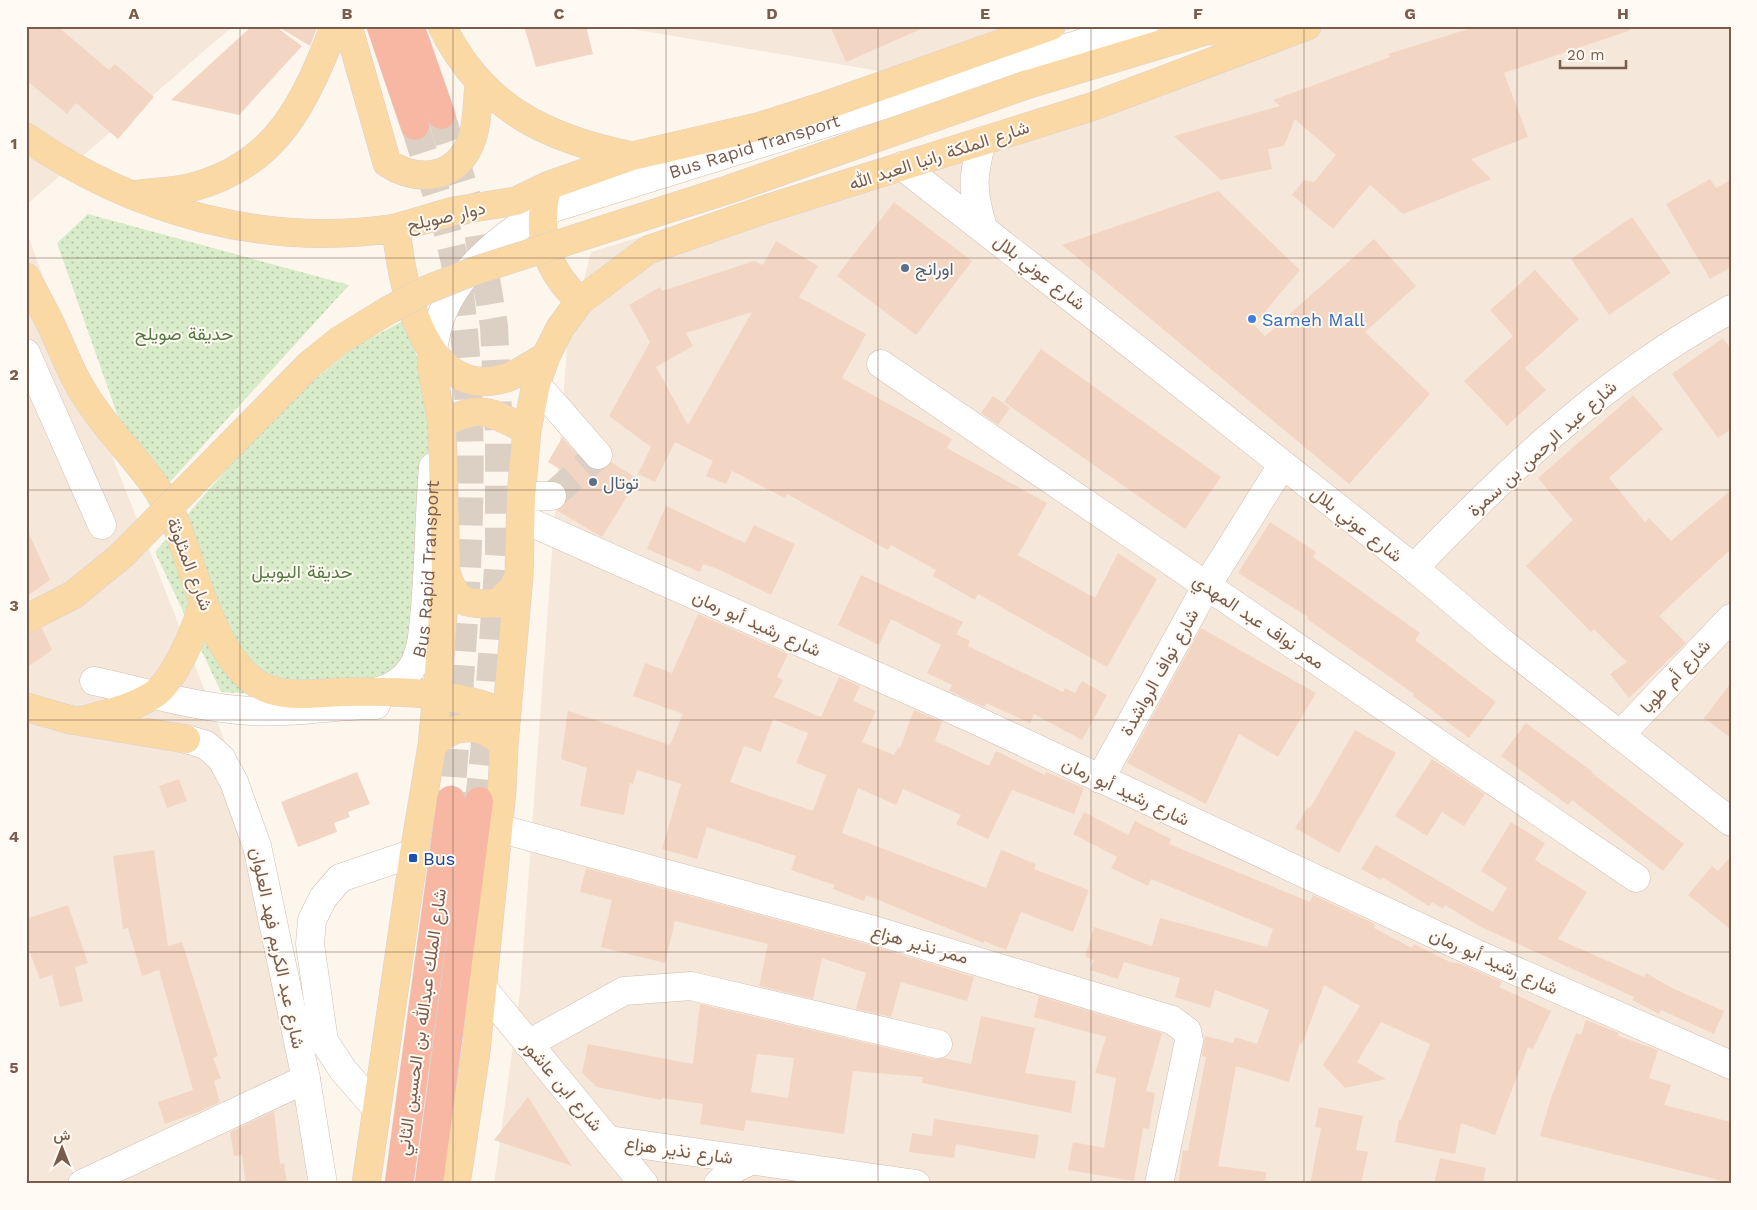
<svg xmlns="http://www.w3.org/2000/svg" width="1757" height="1210" viewBox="0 0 1757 1210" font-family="'Work Sans',Vazirmatn,sans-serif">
	<defs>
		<pattern id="green-dots" width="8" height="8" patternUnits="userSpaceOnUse" patternTransform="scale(1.25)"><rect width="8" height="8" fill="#d8ecc9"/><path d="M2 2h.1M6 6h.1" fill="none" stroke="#b4c2a5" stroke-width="1.8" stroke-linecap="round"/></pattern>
	</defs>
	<rect width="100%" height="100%" fill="#fdf6ec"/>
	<path fill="#f5e8da" d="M 26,26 L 233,26 L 26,205 Z
		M 615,26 L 1081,26 L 914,77 Z
		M 1328,26 L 1731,26 L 1731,1184 L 494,1184 L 520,993 L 567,346 L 591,252 Z
		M 26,230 L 60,324 L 269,853 L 331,1184 L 26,1184 Z"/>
	<path fill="url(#green-dots)" d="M 88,214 L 349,285 L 149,505 L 57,243 Z
		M 403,321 L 430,389 L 423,678 L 409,701 L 221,692 L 155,552 L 276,412 L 354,347 Z"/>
	<path fill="#f3d5c3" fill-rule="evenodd" d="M 26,26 L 57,26 L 109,70 L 115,64 L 154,97 L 118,139 L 76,103 L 67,114 L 26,80 Z
		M 252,26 L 275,26 L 302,46 L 239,115 L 171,100 Z
		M 277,26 L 318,26 L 310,46 Z
		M 524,26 L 586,26 L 593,54 L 536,67 Z
		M 830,26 L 928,26 L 846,62 Z
		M 1478,26 L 1630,26 L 1631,30 L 1504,73 L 1528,137 L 1471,159 L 1491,179 L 1403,214 L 1370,185 L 1333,229 L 1292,195 L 1304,180 L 1314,182 L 1336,155 L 1295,119 L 1284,146 L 1268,149 L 1272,169 L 1221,180 L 1174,136 L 1280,106 L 1273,100 L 1390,57 L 1388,54 Z
		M 1710,179 L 1716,188 L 1731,180 L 1731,267 L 1710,279 L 1666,204 Z
		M 1218,191 L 1300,270 L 1254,325 L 1265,336 L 1374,239 L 1416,286 L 1365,332 L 1430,394 L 1349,484 L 1062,245 Z
		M 894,202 L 972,261 L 916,335 L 837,276 Z
		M 1632,217 L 1671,273 L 1609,315 L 1571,259 Z
		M 776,241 L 818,266 L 799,297 L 866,334 L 842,378 L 952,439 L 947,448 L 1047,503 L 1018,555 L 1095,598 L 1118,553 L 1157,579 L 1107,667 L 978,594 L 975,600 L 933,576 L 936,570 L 891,545 L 888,550 L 787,494 L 785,498 L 732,471 L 726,484 L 706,476 L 713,461 L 675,442 L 655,482 L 638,474 L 651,447 L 609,416 L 650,342 L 629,305 L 660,287 L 662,291 L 754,261 L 763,265 ZM 752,312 L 701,402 L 688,425 L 656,367 L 693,346 L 686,333 Z
		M 1535,270 L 1579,319 L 1525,368 L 1546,390 L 1507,426 L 1464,381 L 1513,336 L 1490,310 Z
		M 1723,338 L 1731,349 L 1731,429 L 1718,438 L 1672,374 Z
		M 1041,349 L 1221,477 L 1185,529 L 1004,402 Z
		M 1633,395 L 1663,429 L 1609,478 L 1645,522 L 1649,518 L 1671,541 L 1731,490 L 1731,549 L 1659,616 L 1686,643 L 1629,698 L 1610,674 L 1627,662 L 1594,629 L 1591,632 L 1526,566 L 1573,520 L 1538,478 Z
		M 993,396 L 1010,408 L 998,425 L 981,413 Z
		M 562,438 L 593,470 L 601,470 L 611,462 L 638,479 L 602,537 L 556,510 L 565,504 L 568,496 L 566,489 L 560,483 L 566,473 L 548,462 Z
		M 666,506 L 745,543 L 754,525 L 795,544 L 771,595 L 718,569 L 703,564 L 700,572 L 647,549 Z
		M 1270,522 L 1316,552 L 1313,557 L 1420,633 L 1415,640 L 1496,702 L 1469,738 L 1413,696 L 1414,694 L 1307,619 L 1308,617 L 1238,573 Z
		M 26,527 L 50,580 L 27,596 L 29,600 L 26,601 Z
		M 861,575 L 963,622 L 956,634 L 970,641 L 968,646 L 1063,692 L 1065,688 L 1075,693 L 1082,681 L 1107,695 L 1082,740 L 1034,714 L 1030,723 L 986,703 L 984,707 L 949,691 L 952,685 L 927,673 L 941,645 L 891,619 L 879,645 L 838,625 Z
		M 698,614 L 788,654 L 777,677 L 783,680 L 774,697 L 821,717 L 839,677 L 860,686 L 853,701 L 876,711 L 862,742 L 894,755 L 898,747 L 900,748 L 914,710 L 942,722 L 935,741 L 989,766 L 996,751 L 1045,775 L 1046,772 L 1084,788 L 1074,814 L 1012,790 L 988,839 L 956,824 L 961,815 L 903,789 L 896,805 L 858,788 L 842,833 L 986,888 L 1001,850 L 1036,864 L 1034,869 L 1089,890 L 1073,932 L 1021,912 L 1006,950 L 984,941 L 984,943 L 866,895 L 864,901 L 833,889 L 834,885 L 791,870 L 796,856 L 707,827 L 697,859 L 662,849 L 681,784 L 637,770 L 633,784 L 630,783 L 624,815 L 580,806 L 587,768 L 561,759 L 568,711 L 670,745 L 683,714 L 633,696 L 645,663 L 672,673 ZM 773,719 L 808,733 L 796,763 L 826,775 L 813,811 L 730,782 L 744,746 L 761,752 Z
		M 42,628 L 52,650 L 26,668 L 26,634 Z
		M 1201,628 L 1316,693 L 1278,757 L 1239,734 L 1206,804 L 1127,763 Z
		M 1731,683 L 1731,738 L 1704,718 Z
		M 1526,723 L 1593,772 L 1592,773 L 1684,844 L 1663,871 L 1572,800 L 1568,805 L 1501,756 Z
		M 1355,730 L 1396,753 L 1339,853 L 1295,828 L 1308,807 L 1310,808 Z
		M 1432,759 L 1485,794 L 1464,826 L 1442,812 L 1427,836 L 1395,816 Z
		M 357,772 L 370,804 L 348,812 L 350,817 L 334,823 L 337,832 L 298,847 L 281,802 Z
		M 179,779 L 187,801 L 167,808 L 159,786 Z
		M 1084,812 L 1128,835 L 1135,821 L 1171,839 L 1169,844 L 1310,902 L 1313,895 L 1375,924 L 1374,928 L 1412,948 L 1414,944 L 1450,962 L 1461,964 L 1502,982 L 1499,987 L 1551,1011 L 1533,1049 L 1528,1047 L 1495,1135 L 1461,1123 L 1455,1154 L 1395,1142 L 1399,1120 L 1401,1120 L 1430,1044 L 1381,1022 L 1357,1062 L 1386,1079 L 1345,1088 L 1323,1065 L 1360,1006 L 1324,985 L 1302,1045 L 1300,1042 L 1289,1082 L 1236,1066 L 1218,1166 L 1266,1172 L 1265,1184 L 1198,1184 L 1179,1181 L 1183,1150 L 1188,1151 L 1206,1057 L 1202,1056 L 1205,1036 L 1233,1043 L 1235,1037 L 1257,1044 L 1269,1010 L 1215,990 L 1210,1008 L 1175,997 L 1180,978 L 1124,962 L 1118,979 L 1090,970 L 1094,960 L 1085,957 L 1094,927 L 1152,946 L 1160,918 L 1267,947 L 1273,929 L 1151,879 L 1148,886 L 1111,868 L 1117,857 L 1073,834 Z
		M 1511,822 L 1545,843 L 1535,860 L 1587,892 L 1558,939 L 1644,977 L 1646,973 L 1672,988 L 1724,1011 L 1714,1034 L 1661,1010 L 1659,1014 L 1632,1000 L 1634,997 L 1481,927 L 1445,905 L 1443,909 L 1432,902 L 1429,906 L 1382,877 L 1381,880 L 1361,869 L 1376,845 L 1493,912 L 1507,888 L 1481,871 Z
		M 154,850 L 168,946 L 182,942 L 218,1056 L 213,1058 L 221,1078 L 214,1081 L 220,1102 L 196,1113 L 165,1124 L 158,1102 L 193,1090 L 159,970 L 142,976 L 128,928 L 123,929 L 113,856 Z
		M 1731,856 L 1731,930 L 1688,895 L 1712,866 L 1718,871 Z
		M 586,868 L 866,944 L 974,977 L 967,1001 L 901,982 L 891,1017 L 856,1009 L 866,973 L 822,958 L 813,999 L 759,986 L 768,944 L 675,921 L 665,963 L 601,947 L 612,900 L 580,892 Z
		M 68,905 L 88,963 L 75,967 L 83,1001 L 60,1007 L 52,975 L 40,979 L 26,942 L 26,919 Z
		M 1039,996 L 1162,1033 L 1146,1091 L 1155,1093 L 1149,1129 L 1143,1128 L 1134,1181 L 1068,1170 L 1073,1142 L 1104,1148 L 1116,1078 L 1095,1073 L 1106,1037 L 1034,1017 Z
		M 700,1004 L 934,1059 L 944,1058 L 971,1064 L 981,1016 L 1035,1028 L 1025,1073 L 1076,1081 L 1071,1113 L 922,1083 L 923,1077 L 853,1071 L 844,1134 L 746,1120 L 744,1131 L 700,1124 L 703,1104 L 662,1098 L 661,1100 L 597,1087 L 582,1073 L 588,1044 L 693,1064 ZM 757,1054 L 794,1058 L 788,1098 L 751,1092 Z
		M 1586,1020 L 1619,1033 L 1618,1036 L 1658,1050 L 1649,1078 L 1671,1085 L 1664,1105 L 1731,1122 L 1731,1183 L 1540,1136 L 1551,1098 L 1576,1033 L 1581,1035 Z
		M 528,1097 L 572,1166 L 494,1140 Z
		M 1319,1107 L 1363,1116 L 1356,1150 L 1368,1152 L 1361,1184 L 1310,1184 L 1321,1128 L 1315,1127 Z
		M 274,1111 L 280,1164 L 284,1163 L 287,1184 L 246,1184 L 242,1155 L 234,1156 L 230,1132 Z
		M 934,1119 L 1039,1135 L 1035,1159 L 956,1144 L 954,1158 L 909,1152 L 912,1133 L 932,1136 Z
		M 1440,1158 L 1486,1168 L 1483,1184 L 1434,1184 Z"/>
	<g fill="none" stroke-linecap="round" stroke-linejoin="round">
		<path stroke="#dcd0c4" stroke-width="28" stroke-dasharray="28 14" stroke-linecap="butt" d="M 552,496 L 598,455"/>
		<path stroke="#dcd0c4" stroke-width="28" stroke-dasharray="28 14" stroke-linecap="butt" d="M 441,115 L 478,232 L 494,326 L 499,434 L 499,554 L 488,715 L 479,801
			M 415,126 C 431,179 454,240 460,294 C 481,463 463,632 451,800"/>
		<g stroke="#d1beb0" stroke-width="29">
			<g id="minor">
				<path d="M 982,141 C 972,178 972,191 983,228"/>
				<path d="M 902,166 L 1133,346 L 1414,568 L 1503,643 L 1731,822"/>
				<path d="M 26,353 L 102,525"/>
				<path id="s1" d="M 432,353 C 435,342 436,330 440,319 C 458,271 499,238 541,212 L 1092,40 L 1144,26"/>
				<path d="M 881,364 L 1636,878"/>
				<path d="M 536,384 L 598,455"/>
				<path d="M 521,496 L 552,496"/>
				<path d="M 521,518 L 971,718 L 1477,954 L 1731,1065"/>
				<path d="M 1414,568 C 1512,466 1605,378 1731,309"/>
				<path d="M 94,681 C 146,692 198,708 251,711 C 293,714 334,705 376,705"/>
				<path id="s2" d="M 375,692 C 392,688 406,679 414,664 C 423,647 423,626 425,608 C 429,561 429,514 433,467"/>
				<path d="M 1620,735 L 1731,618"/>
				<path d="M 186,739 L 206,745 L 221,758 L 234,782 L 257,846 L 306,1079 L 323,1184"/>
				<path d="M 1100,779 L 1206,587 L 1282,465"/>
				<path d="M 498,828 L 870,929 L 1172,1020 L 1187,1031 L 1189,1041 L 1159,1184"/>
				<path d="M 481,986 L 644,1184"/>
				<path d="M 528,1044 L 624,991 L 691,986 L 938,1044"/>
				<path d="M 376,1108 L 343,1070 L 324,1041 L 310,944 L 312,920 L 323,898 L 340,878 L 414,853"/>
				<path d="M 609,1140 L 916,1184"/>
				<path d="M 82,1184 L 306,1079"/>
				<path d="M 718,1184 L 732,1170 L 750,1161"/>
			</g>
		</g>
		<g stroke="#dad1cd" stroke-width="29">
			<path id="major" d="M 348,26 L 387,163 C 415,181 451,181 468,148 C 478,130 477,103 479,83
				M 442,26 C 482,108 547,139 632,156
				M 1029,84 L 1205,31 C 1228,30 1248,32 1270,39
				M 26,137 C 133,212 266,248 396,228
				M 547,186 C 537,234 543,267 580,301
				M 140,194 C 157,192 176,191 193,187 C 279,164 305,101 335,26
				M 26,277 C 35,294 44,310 52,327 C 63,350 71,374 85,395 C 113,441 156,474 176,524 C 195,571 217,674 271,690 C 294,697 320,693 343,692 C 397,691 456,691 506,714
				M 546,356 C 533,364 520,373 506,378 C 423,403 402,284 396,228 L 454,211 L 516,201 L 547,186 L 632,156 L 761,126 L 830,104 L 1051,26
				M 442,424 C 482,403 489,412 527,430
				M 446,572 C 456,604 465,605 498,603 L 514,587 L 519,575
				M 26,619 L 73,595 L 121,556
				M 26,707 L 71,720 L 186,739
				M 80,721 C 105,714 131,709 153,695 C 175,681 196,628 203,604
				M 432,746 C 453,722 482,722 504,745
				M 366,1184 L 414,853 L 432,746 L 439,672 L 446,572 L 442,424 L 432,369 L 432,353
				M 456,1184 L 476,1051 L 502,790 L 504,745 L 519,575 L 521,496 L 527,430 L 536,384 L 546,356 L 560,328 L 580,301 L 648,250 L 763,210 L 1094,106 L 1307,26"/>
		</g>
		<g stroke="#dad1cd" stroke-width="29">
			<path id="highway" d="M 381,26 L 415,126
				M 410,26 L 441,115
				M 399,1184 L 451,800
				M 429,1184 L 479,801"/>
		</g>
		<use href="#minor" stroke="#fff" stroke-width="28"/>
		<use href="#major" stroke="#fbd9a5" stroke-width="28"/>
		<use href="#highway" stroke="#f7b7a3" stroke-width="28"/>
		<g stroke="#dad1cd" stroke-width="29" stroke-linecap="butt">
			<path id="major-bridge" d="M 121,556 L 310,364 L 340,340 L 387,311 L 426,290 L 474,271 L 730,189 L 1029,84"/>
		</g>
		<use href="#major-bridge" stroke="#fbd9a5" stroke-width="28"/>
	</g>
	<path fill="none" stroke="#7a5c4d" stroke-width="1" stroke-opacity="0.55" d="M 240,26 L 240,1184M 453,26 L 453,1184M 666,26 L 666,1184M 878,26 L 878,1184M 1091,26 L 1091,1184M 1304,26 L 1304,1184M 1517,26 L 1517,1184M 26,258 L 1731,258M 26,490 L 1731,490M 26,720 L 1731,720M 26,952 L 1731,952"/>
	<g fill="#5c6f8a" stroke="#fffaf3" stroke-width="2">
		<circle cx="905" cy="268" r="5"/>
		<circle cx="593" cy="482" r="5"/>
	</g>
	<circle fill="#3f7fe0" stroke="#fffaf3" stroke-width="2" cx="1252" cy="319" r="5"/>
	<rect fill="#1a4fb4" stroke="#fffaf3" stroke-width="2" x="408" y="853" width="10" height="10" rx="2.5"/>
	<g text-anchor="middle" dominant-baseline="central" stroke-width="4" stroke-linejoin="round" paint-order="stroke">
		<g font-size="18" fill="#7a5c4d" stroke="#fffaf3">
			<text stroke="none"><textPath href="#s1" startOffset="408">Bus Rapid Transport</textPath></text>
			<text transform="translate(939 155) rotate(-18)">شارع الملكة رانيا العبد الله</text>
			<text transform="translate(446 216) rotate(-13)">دوار صويلح</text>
			<text transform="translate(1040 272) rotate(38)">شارع عوني بلال</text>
			<text transform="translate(1542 448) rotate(-42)">شارع عبد الرحمن بن سمرة</text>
			<text transform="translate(1357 524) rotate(38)">شارع عوني بلال</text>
			<text transform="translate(190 564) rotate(69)">شارع المثلوثة</text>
			<text stroke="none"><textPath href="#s2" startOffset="146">Bus Rapid Transport</textPath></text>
			<text transform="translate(1259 621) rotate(34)">ممر نواف عبد المهدي</text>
			<text transform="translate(757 623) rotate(24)">شارع رشيد أبو رمان</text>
			<text transform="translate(1159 672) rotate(-61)">شارع نواف الرواشدة</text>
			<text transform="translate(1675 676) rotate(-47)">شارع أم طوبا</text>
			<text transform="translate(1126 791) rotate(25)">شارع رشيد أبو رمان</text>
			<text transform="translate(920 944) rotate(16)">ممر نذير هزاع</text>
			<text transform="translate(278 948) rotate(78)">شارع عبد الكريم فهد العلوان</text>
			<text transform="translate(1494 961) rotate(24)">شارع رشيد أبو رمان</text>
			<text transform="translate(421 1022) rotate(-82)">شارع الملك عبدالله بن الحسين الثاني</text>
			<text transform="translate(563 1085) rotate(50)">شارع ابن عاشور</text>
			<text transform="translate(679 1150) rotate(8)">شارع نذير هزاع</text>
		</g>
		<g font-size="18" fill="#4e5e75" stroke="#fffaf3" text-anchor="start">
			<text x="915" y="268">اورانج</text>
			<text x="603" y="482">توتال</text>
		</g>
		<g font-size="18" fill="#366cbe" stroke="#fffaf3" text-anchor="start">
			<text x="1262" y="319">Sameh Mall</text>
		</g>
		<g font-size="18" fill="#537a41" stroke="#fffaf3">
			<text x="184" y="333">حديقة صويلح</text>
			<text x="302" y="571">حديقة اليوبيل</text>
		</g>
		<g font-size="18" fill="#164399" stroke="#fffaf3" text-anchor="start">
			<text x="423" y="858">Bus</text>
		</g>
	</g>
	<rect width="1757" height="1210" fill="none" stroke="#fffaf3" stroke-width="55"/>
	<g transform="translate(62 1148)" stroke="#fffaf3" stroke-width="4" paint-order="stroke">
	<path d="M0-4L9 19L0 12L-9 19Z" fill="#7a5c4d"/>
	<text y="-8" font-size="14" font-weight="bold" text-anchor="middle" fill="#7a5c4d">ش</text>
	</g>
	<path d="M1560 60v8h66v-8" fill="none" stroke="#7a5c4d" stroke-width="2.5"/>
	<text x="1567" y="60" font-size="15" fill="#7a5c4d" stroke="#fffaf3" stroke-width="4" paint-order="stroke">20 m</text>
	<rect x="28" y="28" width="1702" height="1154" fill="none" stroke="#7a5c4d" stroke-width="2"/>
	<g font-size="16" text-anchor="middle" font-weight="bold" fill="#7a5c4d">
		<text x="134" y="19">A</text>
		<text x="347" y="19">B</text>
		<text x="559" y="19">C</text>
		<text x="772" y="19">D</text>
		<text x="985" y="19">E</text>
		<text x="1198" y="19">F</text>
		<text x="1410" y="19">G</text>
		<text x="1623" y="19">H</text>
		<text x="14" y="149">1</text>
		<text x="14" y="380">2</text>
		<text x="14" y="611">3</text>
		<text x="14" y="842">4</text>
		<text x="14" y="1073">5</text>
	</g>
</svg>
